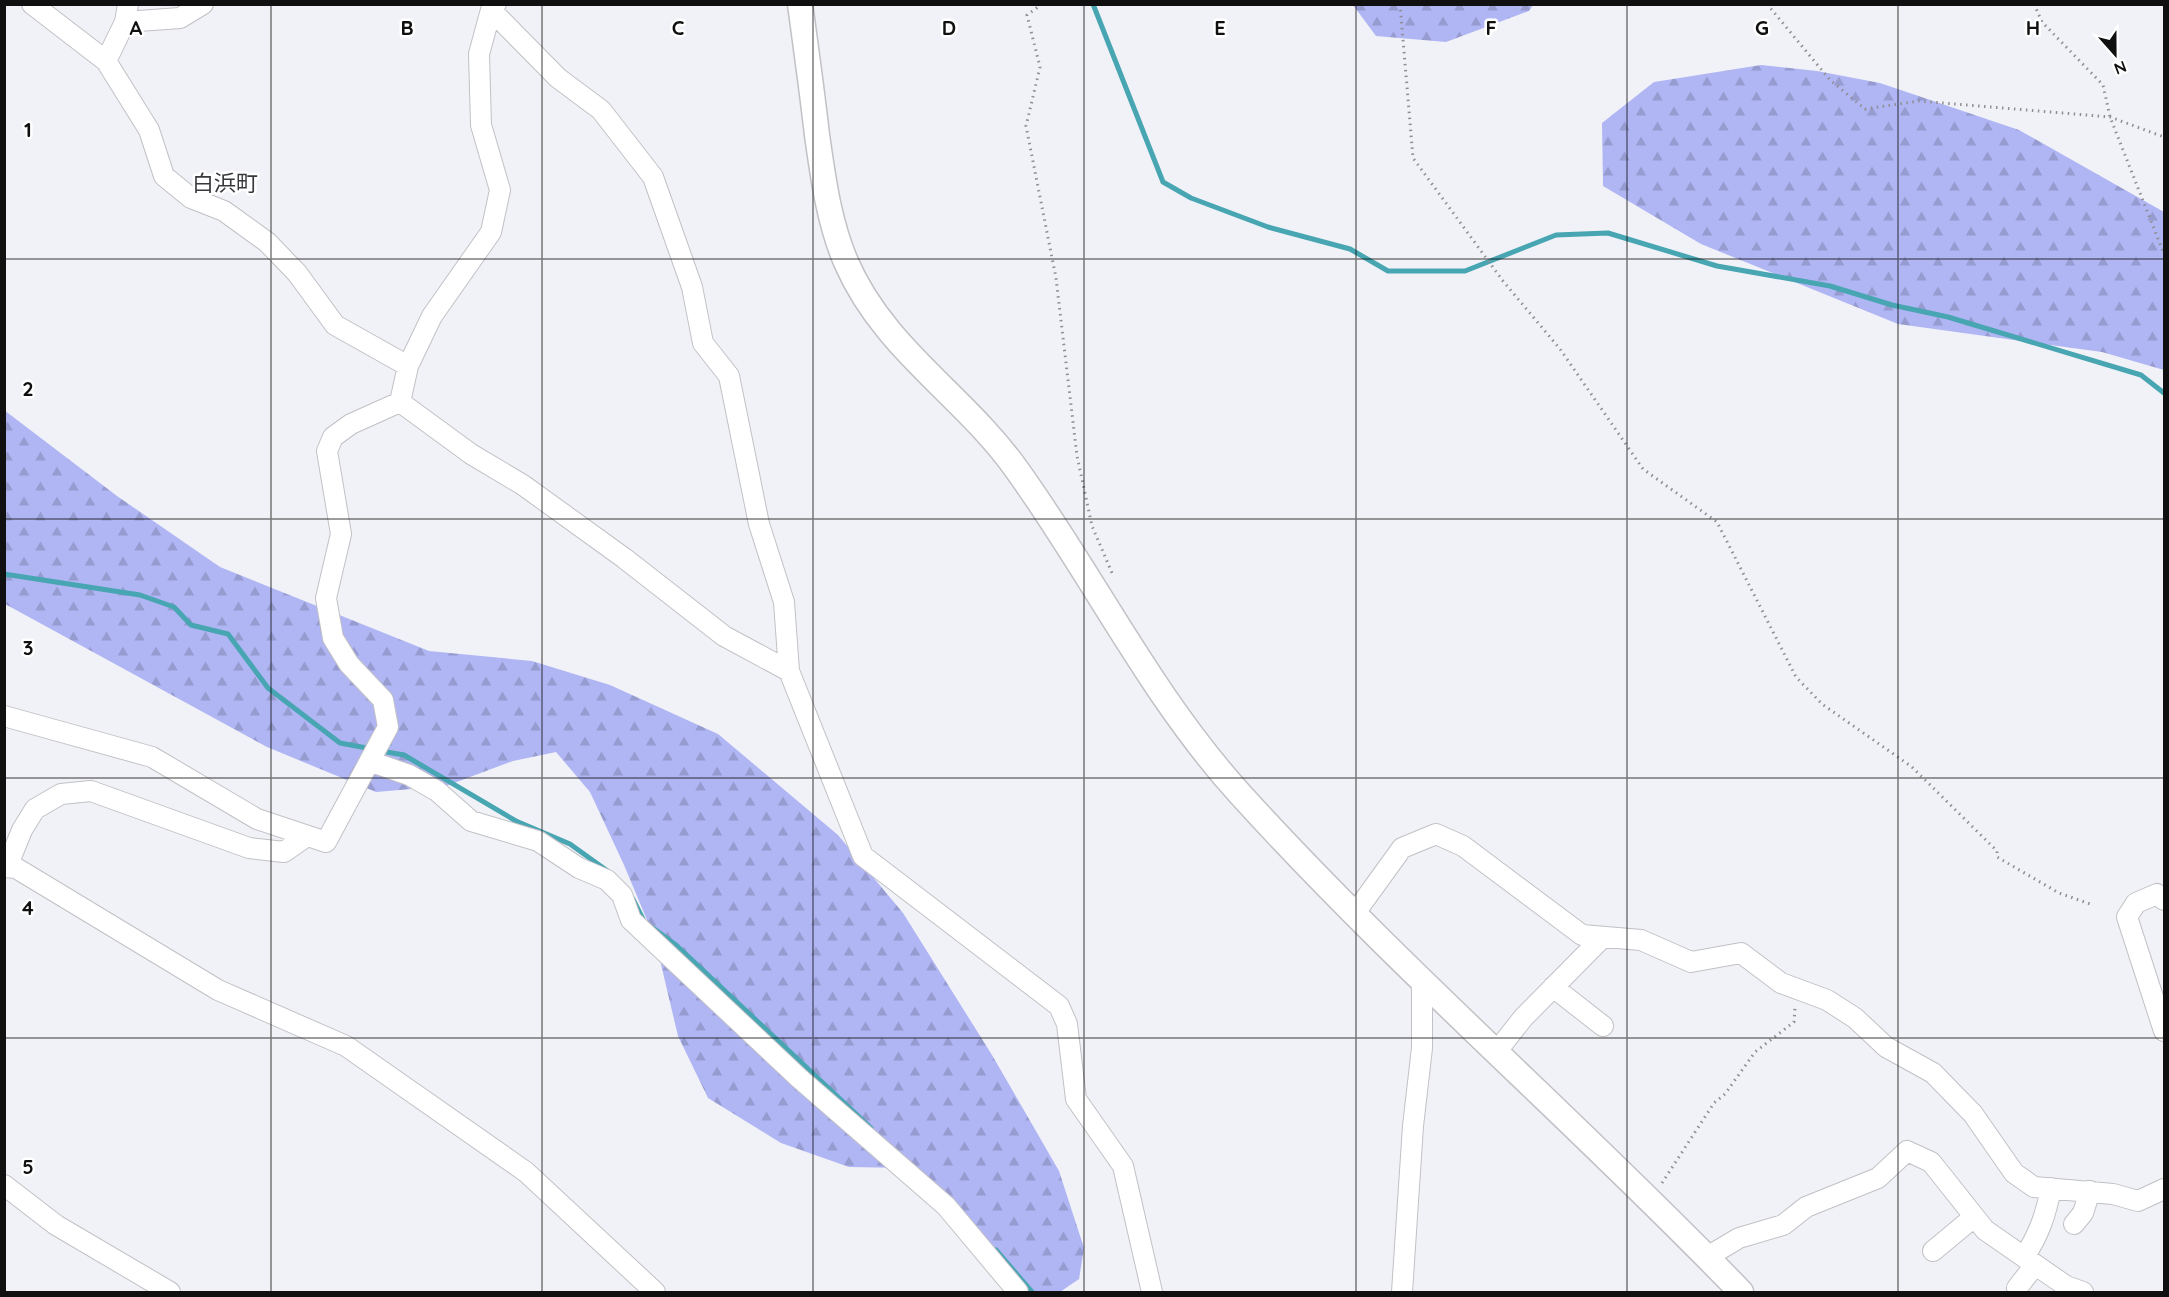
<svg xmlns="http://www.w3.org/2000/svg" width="2169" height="1297" viewBox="0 0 2169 1297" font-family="Quicksand,'Noto Sans JP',sans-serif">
	<defs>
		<pattern id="forest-firs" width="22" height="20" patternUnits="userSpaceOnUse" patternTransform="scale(1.5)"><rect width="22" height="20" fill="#b0b5f4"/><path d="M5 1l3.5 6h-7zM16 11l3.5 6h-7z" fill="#969bd0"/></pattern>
	</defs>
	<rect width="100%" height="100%" fill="#f1f2f7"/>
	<path fill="url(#forest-firs)" d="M 1353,5 L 1533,5 L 1529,11 L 1446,42 L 1376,36 Z
		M 1761,65 L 1817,71 L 1880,83 L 2019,130 L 2164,212 L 2164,370 L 2102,352 L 1898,324 L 1701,244 L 1603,186 L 1602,123 L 1654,82 Z
		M 4,410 L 117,496 L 220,567 L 429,651 L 532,661 L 610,685 L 718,734 L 838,835 L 903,913 L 992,1055 L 1059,1171 L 1084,1248 L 1079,1279 L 1060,1292 L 1014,1292 L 909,1168 L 849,1167 L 781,1143 L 708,1098 L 678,1036 L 655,939 L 624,865 L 590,792 L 556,752 L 513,761 L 446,786 L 376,792 L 267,747 L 5,604 Z"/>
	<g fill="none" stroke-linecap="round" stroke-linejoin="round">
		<path stroke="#48a5b2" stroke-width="5" d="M 1093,4 L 1163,182 L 1191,198 L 1268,227 L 1350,249 L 1388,271 L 1465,271 L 1556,235 L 1608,233 L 1717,266 L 1830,286 L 1892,305 L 1948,317 L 2141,375 L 2164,393
			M 4,574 L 140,595 L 174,607 L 191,625 L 228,634 L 268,688 L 340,743 L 372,749
			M 381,751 L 404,755 L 516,821 L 570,844 L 609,872
			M 633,899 L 645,923
			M 653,928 L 676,945 L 871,1128
			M 996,1250 L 1032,1292"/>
		<g stroke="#c1c1c6" stroke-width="22">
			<path id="minor" d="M 32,4 L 106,61 L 149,130 L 164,176 L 191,198 L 224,211 L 267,242 L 297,273 L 335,325 L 408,366 L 400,402 L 471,454 L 523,485 L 624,558 L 724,636 L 789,671
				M 491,10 L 558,78 L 601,110 L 653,177 L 692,287 L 703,343 L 729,376 L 759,524 L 784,602 L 789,671 L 863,856 L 1059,1006 L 1067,1024 L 1076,1099 L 1123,1166 L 1152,1292
				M 125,22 L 180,18 L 203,4
				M 106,61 L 125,22 L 128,4
				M 408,366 L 432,316 L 491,232 L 500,190 L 481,125 L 479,54 L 491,10 L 496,4
				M 4,716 L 152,757 L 257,819 L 326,842 L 388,727 L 383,700 L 349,664 L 333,638 L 326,598 L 341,534 L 327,451 L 333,437 L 351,424 L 400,402
				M 372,762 L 409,775 L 437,791 L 471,821 L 538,841 L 579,868 L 607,880 L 622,895 L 631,920 L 799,1078 L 946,1206 L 1018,1292
				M 4,867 L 16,868 L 218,990 L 346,1046 L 526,1172 L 655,1292
				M 7,867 L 22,830 L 35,809 L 61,794 L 91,791 L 249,848 L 284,852 L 307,836
				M 2164,900 L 2157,894 L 2136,903 L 2127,917 L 2164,1031
				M 1355,913 L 1402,848 L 1436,834 L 1463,846 L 1582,935 L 1641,940 L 1691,962 L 1741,953 L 1781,983 L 1827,1000 L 1855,1018 L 1886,1047 L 1933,1073 L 1973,1114 L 2014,1173 L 2034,1187 L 2113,1194 L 2138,1201 L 2164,1189
				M 1553,987 L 1603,1026
				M 1497,1051 L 1523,1018 L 1602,938
				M 4,1185 L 56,1225 L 170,1292
				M 2074,1224 L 2083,1213 L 2090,1191
				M 1933,1251 L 1974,1217
				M 1707,1257 L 1739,1238 L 1783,1225 L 1806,1207 L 1878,1178 L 1907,1151 L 1931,1162 L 1985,1230 L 2066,1286 L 2083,1292
				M 2024,1257 C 2039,1235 2046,1214 2051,1188
				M 2017,1288 L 2035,1265
				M 1402,1292 L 1413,1126 L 1422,1048 L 1422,978"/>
		</g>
		<g stroke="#c1c1c6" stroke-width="27">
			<path id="tertiary" d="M 800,4 C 806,48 812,91 817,135 C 823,177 829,223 846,262 C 884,350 964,395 1017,470 C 1094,577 1151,696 1240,794 C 1398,968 1578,1123 1741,1292"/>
		</g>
		<path stroke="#8f8f93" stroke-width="3" stroke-dasharray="1.5 4.5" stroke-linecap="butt" d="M 1042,4 L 1027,15 L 1040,67 L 1026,126 L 1056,278 L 1077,456 L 1092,526 L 1112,573
			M 1400,4 L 1413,158 L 1503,281 L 1560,349 L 1643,469 L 1717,522 L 1796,677 L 1822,704 L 1912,767 L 1997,851 L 1997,857 L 2059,893 L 2093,905
			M 1767,4 L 1830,80 L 1865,109 L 1919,101 L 2110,117 L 2164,137
			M 2034,4 L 2042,22 L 2103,85 L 2110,117 L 2164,254
			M 1662,1183 L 1714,1103 L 1725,1094 L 1755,1052 L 1794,1022 L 1795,1008"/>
		<use href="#minor" stroke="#fff" stroke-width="20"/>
		<use href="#tertiary" stroke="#fff" stroke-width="24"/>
	</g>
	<path fill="none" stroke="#101011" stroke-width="1.5" stroke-opacity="0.55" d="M 271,4 L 271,1292M 542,4 L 542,1292M 813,4 L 813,1292M 1084,4 L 1084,1292M 1356,4 L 1356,1292M 1627,4 L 1627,1292M 1898,4 L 1898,1292M 4,259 L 2164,259M 4,519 L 2164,519M 4,778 L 2164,778M 4,1038 L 2164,1038"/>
	<g text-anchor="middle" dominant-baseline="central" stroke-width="5" stroke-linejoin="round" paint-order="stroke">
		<g font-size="22" fill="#39393d" stroke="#fff">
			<text x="225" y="183">白浜町</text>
		</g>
	</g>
	<g font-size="20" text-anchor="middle" font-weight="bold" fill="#101011" stroke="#fff" stroke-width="5" stroke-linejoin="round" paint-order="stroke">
		<text x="136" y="35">A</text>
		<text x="407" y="35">B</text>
		<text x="678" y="35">C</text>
		<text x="949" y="35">D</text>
		<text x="1220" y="35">E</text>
		<text x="1491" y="35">F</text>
		<text x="1762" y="35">G</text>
		<text x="2033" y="35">H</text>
		<text x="28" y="137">1</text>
		<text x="28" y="396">2</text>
		<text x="28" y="655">3</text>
		<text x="28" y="915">4</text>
		<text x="28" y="1174">5</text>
	</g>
	<rect width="2169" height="1297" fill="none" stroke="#101011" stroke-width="12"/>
	<g transform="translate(2115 54) rotate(159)" stroke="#ffffff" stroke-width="4.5" paint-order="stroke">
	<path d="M0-4.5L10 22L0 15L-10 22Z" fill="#101011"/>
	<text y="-9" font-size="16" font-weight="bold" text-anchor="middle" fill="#101011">N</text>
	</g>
</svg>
